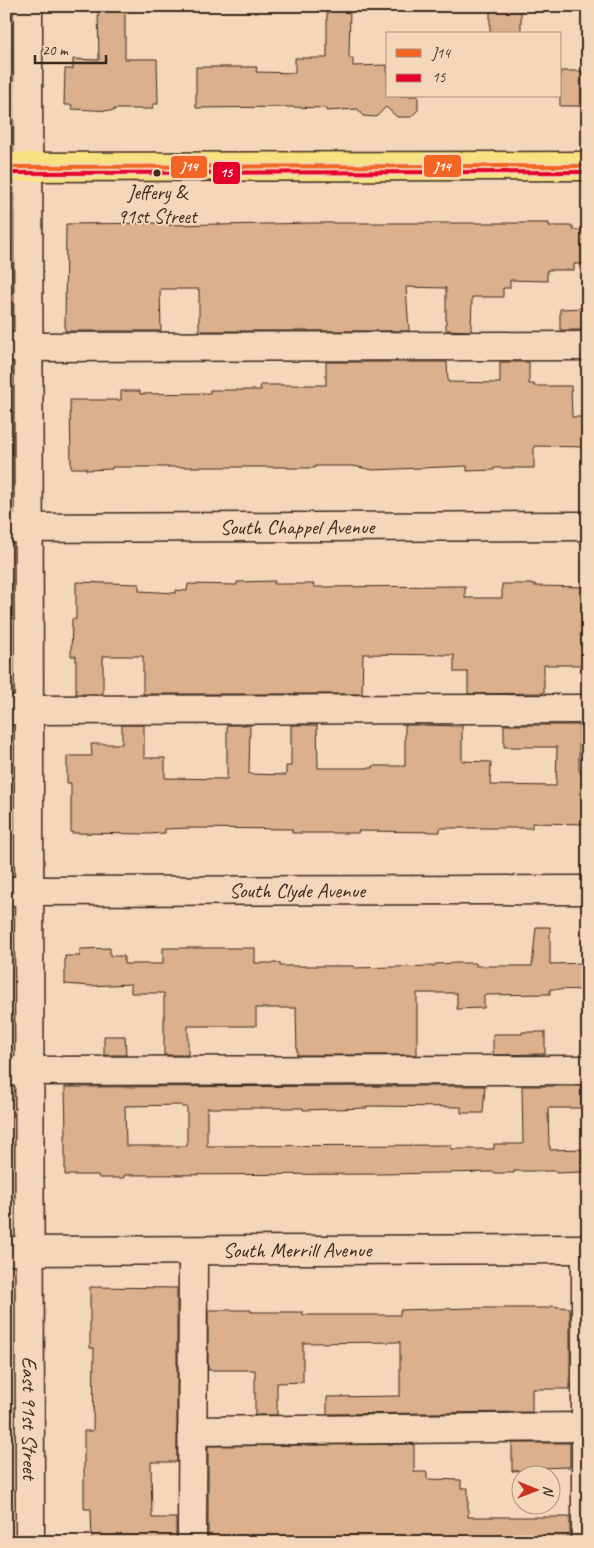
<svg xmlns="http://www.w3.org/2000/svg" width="594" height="1548" viewBox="0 0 594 1548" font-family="Caveat,sans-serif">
	<rect width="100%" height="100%" fill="#f4d6ba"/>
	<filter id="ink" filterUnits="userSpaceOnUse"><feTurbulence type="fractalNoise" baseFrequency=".02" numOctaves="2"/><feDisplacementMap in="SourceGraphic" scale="10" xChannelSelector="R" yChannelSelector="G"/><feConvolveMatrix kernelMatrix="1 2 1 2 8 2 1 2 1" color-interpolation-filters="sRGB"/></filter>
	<g filter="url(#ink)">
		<path fill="#dcaf8d" stroke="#3b2a1e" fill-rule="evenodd" d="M 98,6 L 125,6 L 125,59 L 157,59 L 158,104 L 153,104 L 152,109 L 114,109 L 114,111 L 72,109 L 72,105 L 64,105 L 65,69 L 73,69 L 73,59 L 99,60 Z
			M 327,6 L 350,6 L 349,58 L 353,58 L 353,66 L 387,65 L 388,96 L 418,96 L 418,110 L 411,117 L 397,117 L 386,107 L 376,117 L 363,116 L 358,109 L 326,111 L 326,108 L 288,107 L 196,108 L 196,67 L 257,67 L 256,72 L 295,73 L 295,58 L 327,58 Z
			M 490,6 L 521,6 L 521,34 L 490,34 Z
			M 560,71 L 582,71 L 582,106 L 560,106 Z
			M 168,223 L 168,225 L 220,224 L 220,225 L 311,223 L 549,223 L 549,226 L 573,226 L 573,230 L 588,231 L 588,260 L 587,264 L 574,264 L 574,270 L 547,270 L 547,281 L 510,280 L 510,288 L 503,288 L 503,297 L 472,297 L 471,331 L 446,330 L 446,288 L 406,287 L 409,331 L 199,331 L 199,289 L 160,289 L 161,331 L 65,331 L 66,224 Z
			M 585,308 L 585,330 L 560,330 L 560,309 Z
			M 326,362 L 447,362 L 448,382 L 500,383 L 500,362 L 529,362 L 529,384 L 534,384 L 534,386 L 571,386 L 572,417 L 588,417 L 588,447 L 534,446 L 534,468 L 494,468 L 494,470 L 467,471 L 467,466 L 373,470 L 353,466 L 315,466 L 315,468 L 287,468 L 287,467 L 112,467 L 112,469 L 86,470 L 86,468 L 71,468 L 70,400 L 121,400 L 121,391 L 140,391 L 140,394 L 210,393 L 210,390 L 261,390 L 260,385 L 326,385 Z
			M 275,581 L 274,584 L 314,584 L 314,587 L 465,586 L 465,598 L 502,598 L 502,584 L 535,584 L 535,586 L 586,587 L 588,589 L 588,656 L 583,656 L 582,665 L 544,665 L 544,693 L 468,694 L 468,672 L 454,672 L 454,655 L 363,654 L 362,694 L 143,694 L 143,656 L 103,656 L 103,694 L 76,694 L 76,656 L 71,656 L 72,619 L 76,619 L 76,582 L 139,584 L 139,591 L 176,593 L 176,590 L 187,591 L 188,584 L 237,585 L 237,582 Z
			M 122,725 L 144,725 L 144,758 L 165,758 L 165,778 L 227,779 L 227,725 L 250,725 L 249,774 L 286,775 L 286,766 L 291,766 L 291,725 L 317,725 L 318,768 L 373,768 L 373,766 L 405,766 L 405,725 L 420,725 L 462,726 L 462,761 L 491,762 L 490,785 L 556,786 L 557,747 L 504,747 L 504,725 L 579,725 L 579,771 L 581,771 L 581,775 L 588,775 L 588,824 L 532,823 L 532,828 L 440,828 L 440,832 L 358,831 L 358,833 L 292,833 L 292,829 L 188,828 L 165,829 L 165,833 L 149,834 L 71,833 L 71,783 L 67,783 L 67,756 L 92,756 L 91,744 L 122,744 Z
			M 536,927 L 550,927 L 550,964 L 588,963 L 588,990 L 550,989 L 550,994 L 484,995 L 484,1008 L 457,1009 L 457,993 L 417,993 L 417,1055 L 297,1055 L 296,1008 L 256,1008 L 256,1026 L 188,1026 L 188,1055 L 164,1055 L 164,993 L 131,993 L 131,984 L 90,986 L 65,984 L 65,956 L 80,956 L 80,949 L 110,948 L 110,956 L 124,956 L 124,964 L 163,964 L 163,948 L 255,948 L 255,963 L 280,963 L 280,966 L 354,966 L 354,968 L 434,966 L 435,964 L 457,963 L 476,963 L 476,966 L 532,966 Z
			M 522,1032 L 545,1032 L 545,1054 L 493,1055 L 493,1034 L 522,1034 Z
			M 104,1036 L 125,1036 L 126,1055 L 104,1055 Z
			M 433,1086 L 485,1086 L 483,1113 L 461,1113 L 461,1107 L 367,1106 L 367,1108 L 303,1110 L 303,1108 L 207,1108 L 207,1146 L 451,1145 L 451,1149 L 494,1149 L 494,1144 L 523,1144 L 522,1086 L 581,1086 L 581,1108 L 548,1108 L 549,1146 L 550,1146 L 550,1150 L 583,1149 L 583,1172 L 556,1173 L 556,1171 L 514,1171 L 514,1173 L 495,1173 L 494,1172 L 383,1174 L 124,1175 L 124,1178 L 99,1178 L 98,1175 L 65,1175 L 65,1135 L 66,1135 L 65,1087 ZM 182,1105 L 182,1107 L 187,1107 L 187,1146 L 126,1146 L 125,1106 Z
			M 90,1287 L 177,1288 L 177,1462 L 151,1462 L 152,1518 L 176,1518 L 176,1542 L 92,1542 L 91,1509 L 84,1509 L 84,1431 L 93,1431 L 94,1348 L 90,1348 Z
			M 550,1306 L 570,1308 L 570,1389 L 532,1389 L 532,1412 L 327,1414 L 327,1397 L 400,1396 L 400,1342 L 303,1343 L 303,1382 L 277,1383 L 277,1415 L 255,1415 L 255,1370 L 208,1370 L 208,1310 L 251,1310 L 251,1312 L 303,1312 L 303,1315 L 400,1315 L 400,1310 L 472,1308 L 550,1308 Z
			M 512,1443 L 570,1443 L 570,1467 L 536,1468 L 536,1470 L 512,1471 Z
			M 414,1444 L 414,1472 L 427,1472 L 427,1479 L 461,1480 L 461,1488 L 468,1488 L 468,1517 L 570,1517 L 570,1542 L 208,1542 L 208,1446 Z"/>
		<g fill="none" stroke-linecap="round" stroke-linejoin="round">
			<g stroke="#3b2a1e" stroke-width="31">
				<g id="minor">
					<path id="s1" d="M 28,6 L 30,1542"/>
					<path d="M 6,347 L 588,346"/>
					<path id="s2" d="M 6,528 L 588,526"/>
					<path d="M 6,710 L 588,709"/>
					<path id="s3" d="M 6,891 L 588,890"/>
					<path d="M 6,1071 L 588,1070"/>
					<path id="s4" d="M 6,1251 L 588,1249"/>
					<path d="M 192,1431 L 586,1427"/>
					<path d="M 192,1542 L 193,1251"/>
					<path d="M 586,1542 L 586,1249"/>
				</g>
			</g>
			<g stroke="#3b2a1e" stroke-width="31">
				<path id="major" d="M 6,167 L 588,166"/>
			</g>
			<use href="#minor" stroke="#f4d6ba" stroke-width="28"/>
			<use href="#major" stroke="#f6e281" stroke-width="28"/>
			<g stroke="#f4d6ba" stroke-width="8">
				<path id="bus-1" d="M 6,167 L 588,166"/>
			</g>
			<g stroke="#f4d6ba" stroke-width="8">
				<path id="bus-2" d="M 6,173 L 588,172"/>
			</g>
			<use href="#bus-1" stroke="#f26522" stroke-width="4"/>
			<use href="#bus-2" stroke="#e4002b" stroke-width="4"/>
		</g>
	</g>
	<circle fill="#3b2a1e" stroke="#f4d6ba" stroke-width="2" cx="157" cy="173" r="4.5"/>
	<g text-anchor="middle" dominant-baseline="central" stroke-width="4" stroke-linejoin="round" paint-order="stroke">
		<g font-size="20" fill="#3b2a1e" stroke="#f4d6ba">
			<text x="157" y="192">Jeffery &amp;<tspan x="157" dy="24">91st Street</tspan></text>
		</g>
		<g font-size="21" fill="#3b2a1e" stroke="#f4d6ba">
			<text stroke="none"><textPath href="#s2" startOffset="291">South Chappel Avenue</textPath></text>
			<text stroke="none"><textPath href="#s3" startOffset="291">South Clyde Avenue</textPath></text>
			<text stroke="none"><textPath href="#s4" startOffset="291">South Merrill Avenue</textPath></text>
			<text stroke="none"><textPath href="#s1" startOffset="1412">East 91st Street</textPath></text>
		</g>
	</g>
	<g stroke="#f4d6ba" stroke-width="2">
		<rect x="423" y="154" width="39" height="24" rx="5" fill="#f26522"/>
		<rect x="170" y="155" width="38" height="24" rx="5" fill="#f26522"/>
		<rect x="212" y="161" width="29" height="24" rx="5" fill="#e4002b"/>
	</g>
	<g font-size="14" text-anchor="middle" font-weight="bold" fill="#fff">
		<text x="442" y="171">J14</text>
		<text x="189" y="171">J14</text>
		<text x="226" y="177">15</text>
	</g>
	<rect width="594" height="1548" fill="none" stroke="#f4d6ba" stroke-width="25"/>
	<rect x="12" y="12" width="569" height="1523" fill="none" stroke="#3b2a1e" stroke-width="2" filter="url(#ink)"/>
	<rect x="386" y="32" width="175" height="65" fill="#f4d6ba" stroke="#aa917c"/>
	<rect x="396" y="49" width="25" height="8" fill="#f26522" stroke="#aa917c"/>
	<text x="432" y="58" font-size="15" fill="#3b2a1e">J14</text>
	<rect x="396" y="74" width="25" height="8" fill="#e4002b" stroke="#aa917c"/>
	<text x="432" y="82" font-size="15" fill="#3b2a1e">15</text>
	<g transform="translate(536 1490) rotate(91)"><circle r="24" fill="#f4d6ba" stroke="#aa917c"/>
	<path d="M0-4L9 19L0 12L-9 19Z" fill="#c8321e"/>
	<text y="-8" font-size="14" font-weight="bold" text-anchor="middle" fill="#3b2a1e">N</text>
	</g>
	<path d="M35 55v8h71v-8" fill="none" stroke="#3b2a1e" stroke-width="2.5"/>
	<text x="42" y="55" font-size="15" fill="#3b2a1e" stroke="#f4d6ba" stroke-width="4" paint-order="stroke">20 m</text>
</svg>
